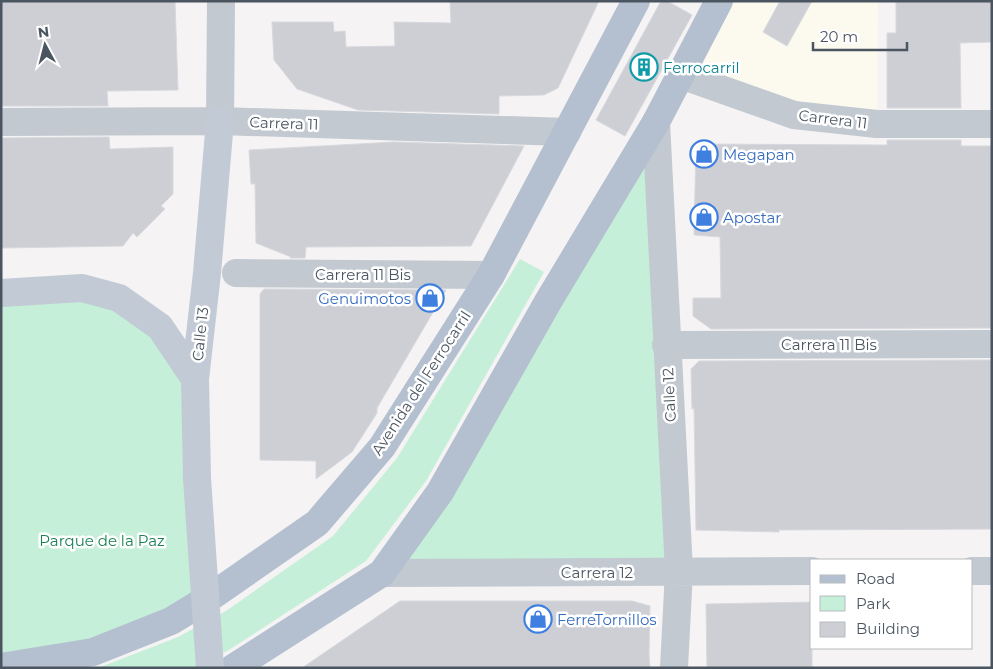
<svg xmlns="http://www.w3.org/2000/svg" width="993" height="669" viewBox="0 0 993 669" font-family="Montserrat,sans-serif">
	<rect width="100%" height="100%" fill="#f5f3f3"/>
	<path fill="#fcfaef" d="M 719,1 L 878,1 L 877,124 L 681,75 Z"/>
	<path fill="#c5efd8" d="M 656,122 L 679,571 L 382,573 Z
		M 520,259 L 544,272 L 426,481 L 366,561 L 232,648 L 197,668 L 98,668 L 178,637 L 226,611 L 333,536 L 397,458 Z
		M 1,293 L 119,298 L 195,379 L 209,598 L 171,621 L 1,667 Z"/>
	<path fill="#cdcfd5" stroke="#d7d9de" d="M 1,1 L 175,1 L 178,90 L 107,91 L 108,106 L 1,106 Z
		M 450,1 L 599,1 L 558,88 L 544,95 L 499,96 L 499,114 L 358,110 L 297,89 L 274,60 L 272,22 L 333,22 L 334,32 L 345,31 L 346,47 L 395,46 L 394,22 L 451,23 Z
		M 661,1 L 667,1 L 692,15 L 625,136 L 596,120 Z
		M 780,1 L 812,1 L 787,46 L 763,32 Z
		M 896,1 L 992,1 L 992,42 L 960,43 L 961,108 L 887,108 L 887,33 L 896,33 Z
		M 109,137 L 110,149 L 173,147 L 173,194 L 161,206 L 165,209 L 137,237 L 133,233 L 123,246 L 1,248 L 1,138 Z
		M 887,140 L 961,140 L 961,146 L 992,146 L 992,328 L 711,329 L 693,316 L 693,298 L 721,298 L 720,237 L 694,235 L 696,144 L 887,145 Z
		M 394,142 L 524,146 L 471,246 L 306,247 L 305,258 L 290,258 L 291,257 L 256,243 L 255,184 L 251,184 L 249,150 Z
		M 264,289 L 446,290 L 377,408 L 377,413 L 352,452 L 316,479 L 316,461 L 260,460 L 260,294 Z
		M 992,360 L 992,529 L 779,530 L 779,532 L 696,530 L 694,408 L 692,409 L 691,369 L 699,361 Z
		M 400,601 L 632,601 L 650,606 L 649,655 L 650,668 L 302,668 Z
		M 812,602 L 812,668 L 707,668 L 706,604 Z"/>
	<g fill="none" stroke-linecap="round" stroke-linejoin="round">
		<path stroke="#c2c9d1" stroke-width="28" d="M 681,75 L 794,115 L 877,124 L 992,124
			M 220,121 L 221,1
			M 1,122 L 220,121 L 567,132
			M 656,122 L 679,571 L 674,668
			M 236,273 L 491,275
			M 666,345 L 992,344
			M 972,571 L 992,571
			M 382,573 L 812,571"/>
		<path stroke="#c2cad5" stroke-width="28" d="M 1,293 L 82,288 L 119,298 L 160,327 L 195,379
			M 197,478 L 195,379 L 207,273 L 220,121"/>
		<path stroke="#b4c0d0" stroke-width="28" d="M 1,667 L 93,652 L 171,621 L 209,598 L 317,523 L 382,447 L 491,275 L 636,1
			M 233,668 L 382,573 L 440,492 L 549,300 L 656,122 L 719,1"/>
		<path stroke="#c2cad5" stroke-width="28" d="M 197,478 L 210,668"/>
	</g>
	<defs>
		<g id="building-ring" transform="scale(1.4375)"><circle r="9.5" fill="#fff" stroke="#0f9aa8" stroke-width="1.5"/><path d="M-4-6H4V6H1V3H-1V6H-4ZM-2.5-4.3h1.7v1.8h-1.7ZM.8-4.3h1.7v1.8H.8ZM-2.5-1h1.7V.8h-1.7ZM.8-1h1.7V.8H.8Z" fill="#0f9aa8"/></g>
		<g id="shop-ring" transform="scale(1.4375)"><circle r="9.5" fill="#fff" stroke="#3f7fe0" stroke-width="1.5"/><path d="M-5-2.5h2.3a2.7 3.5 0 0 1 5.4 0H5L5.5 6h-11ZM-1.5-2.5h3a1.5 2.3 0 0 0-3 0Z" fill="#3f7fe0"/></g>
	</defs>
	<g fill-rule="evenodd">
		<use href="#building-ring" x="644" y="67"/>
		<use href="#shop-ring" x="704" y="154"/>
		<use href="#shop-ring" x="704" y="217"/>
		<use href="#shop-ring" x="430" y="298"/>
		<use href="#shop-ring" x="538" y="619"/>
	</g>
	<g text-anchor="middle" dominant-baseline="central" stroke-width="5" stroke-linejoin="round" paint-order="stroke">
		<g font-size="15" fill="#0d838f" stroke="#fff" text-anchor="start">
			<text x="663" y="67">Ferrocarril</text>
		</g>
		<g font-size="15" fill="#4b5560" stroke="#fff">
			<text transform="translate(833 119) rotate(7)">Carrera 11</text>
			<text transform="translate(284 123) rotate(2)">Carrera 11</text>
			<text x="363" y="274">Carrera 11 Bis</text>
			<text transform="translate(200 334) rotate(-84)">Calle 13</text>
			<text x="829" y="344">Carrera 11 Bis</text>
			<text transform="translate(421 383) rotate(-57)">Avenida del Ferrocarril</text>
			<text transform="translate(669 395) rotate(-93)">Calle 12</text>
			<text x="597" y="572">Carrera 12</text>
		</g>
		<g font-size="15" fill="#366cbe" stroke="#fff" text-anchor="start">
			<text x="723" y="154">Megapan</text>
			<text x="723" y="217">Apostar</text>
			<text x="411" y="298" text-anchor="end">Genuimotos</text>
			<text x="557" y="619">FerreTornillos</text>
		</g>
		<g font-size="15" fill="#1b8255" stroke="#fff">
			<text x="102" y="540">Parque de la Paz</text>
		</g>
	</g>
	<rect width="993" height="669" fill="none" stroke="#4b5560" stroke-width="5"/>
	<rect x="810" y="559" width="162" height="90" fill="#ffffff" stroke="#b7bbbf"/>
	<rect x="820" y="575" width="25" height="8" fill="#b4c0d0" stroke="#b7bbbf"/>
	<text x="856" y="584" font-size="15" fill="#4b5560">Road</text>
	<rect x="820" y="596" width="25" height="15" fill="#c5efd8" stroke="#b7bbbf"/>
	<text x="856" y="609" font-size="15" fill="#4b5560">Park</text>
	<rect x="820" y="622" width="25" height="15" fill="#cdcfd5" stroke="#b7bbbf"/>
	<text x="856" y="634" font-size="15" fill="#4b5560">Building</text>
	<g transform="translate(45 45) rotate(353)" stroke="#ffffff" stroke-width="4" paint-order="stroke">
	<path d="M0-4L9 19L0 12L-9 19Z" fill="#4b5560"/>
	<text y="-8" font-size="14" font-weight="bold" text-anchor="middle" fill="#4b5560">N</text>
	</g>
	<path d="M813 42v8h94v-8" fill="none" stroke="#4b5560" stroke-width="2.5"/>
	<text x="820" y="42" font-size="15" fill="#4b5560" stroke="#ffffff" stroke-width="4" paint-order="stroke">20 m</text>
</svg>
